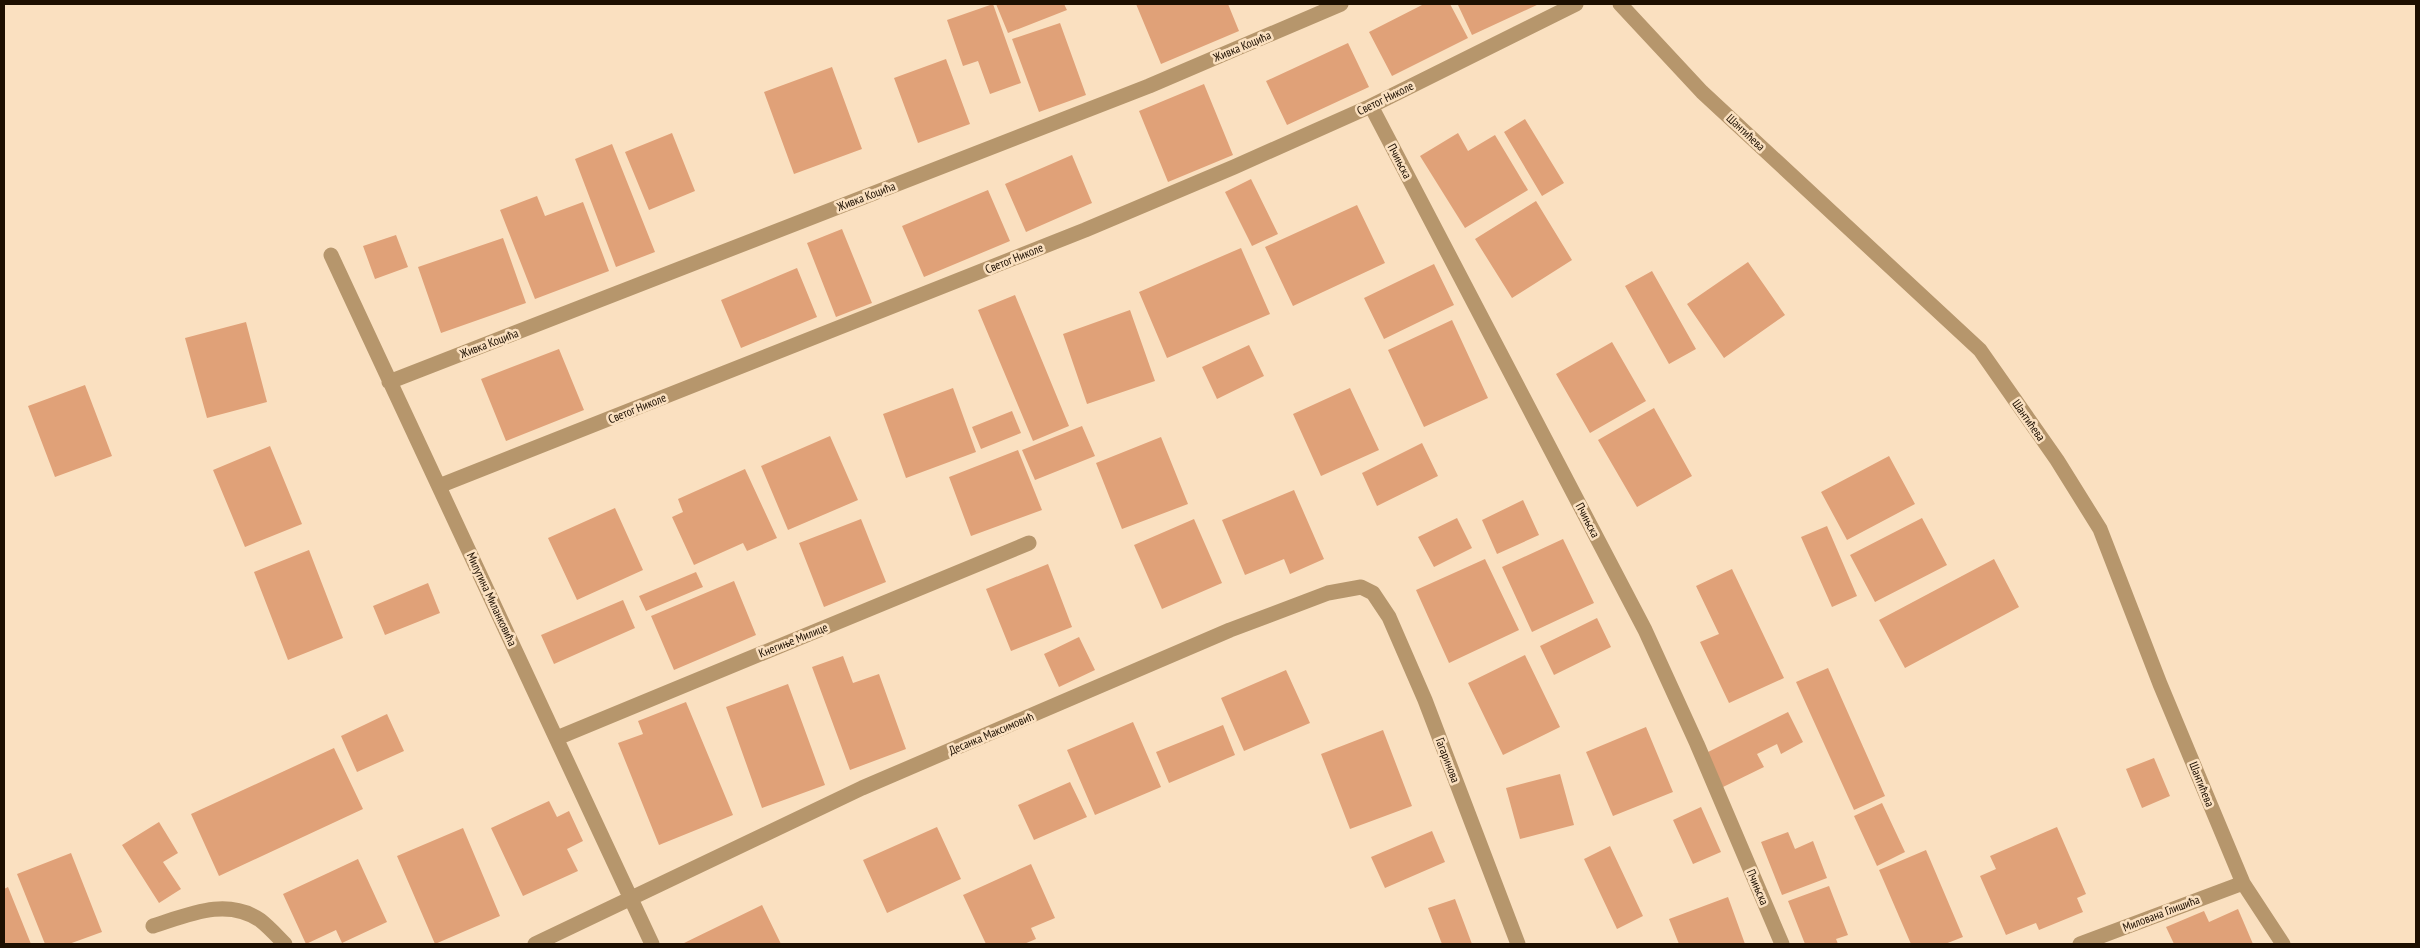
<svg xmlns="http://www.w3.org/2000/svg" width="2420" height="948" viewBox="0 0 2420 948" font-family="'PT Sans Narrow',sans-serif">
	<rect width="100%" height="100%" fill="#fae0c0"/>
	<path fill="#e0a178" d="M 993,4 L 1021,83 L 990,94 L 978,61 L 963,66 L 947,20 Z
		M 996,4 L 1064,4 L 1067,10 L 1008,33 Z
		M 1136,4 L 1228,4 L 1239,31 L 1161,64 Z
		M 1424,4 L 1450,4 L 1468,38 L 1392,76 L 1369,32 Z
		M 1462,4 L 1539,4 L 1472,35 L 1458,5 Z
		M 1060,23 L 1086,95 L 1039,112 L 1012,39 Z
		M 1348,43 L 1369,87 L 1287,125 L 1266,81 Z
		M 946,59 L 970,124 L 918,143 L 894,78 Z
		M 832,67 L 862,149 L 794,174 L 764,92 Z
		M 1204,84 L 1233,155 L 1168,182 L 1139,111 Z
		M 1525,119 L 1564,183 L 1542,196 L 1504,132 Z
		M 672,133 L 695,191 L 649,210 L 625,152 Z
		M 1458,133 L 1468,151 L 1495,135 L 1528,190 L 1465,228 L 1420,156 Z
		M 612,144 L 655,252 L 616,267 L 575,159 Z
		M 1072,155 L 1092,203 L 1026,232 L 1005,184 Z
		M 1251,179 L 1278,234 L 1252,246 L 1225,192 Z
		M 988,190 L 1010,241 L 924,277 L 902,226 Z
		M 537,196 L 545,216 L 583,202 L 609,271 L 535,299 L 500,210 Z
		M 1536,201 L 1572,260 L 1512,298 L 1475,239 Z
		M 1357,205 L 1385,263 L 1293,306 L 1265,247 Z
		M 842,229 L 872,303 L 836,317 L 807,243 Z
		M 396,235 L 408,267 L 375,279 L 363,246 Z
		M 503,238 L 526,303 L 441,333 L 418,267 Z
		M 1241,248 L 1270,314 L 1167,358 L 1139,292 Z
		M 1748,262 L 1785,315 L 1724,358 L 1687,304 Z
		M 1434,264 L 1454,305 L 1384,339 L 1364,298 Z
		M 797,268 L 817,317 L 741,348 L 721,300 Z
		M 1652,271 L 1696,349 L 1669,364 L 1625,286 Z
		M 1015,295 L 1069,426 L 1033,441 L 978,310 Z
		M 1130,310 L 1155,381 L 1087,404 L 1063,334 Z
		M 1452,320 L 1488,398 L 1424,427 L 1388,350 Z
		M 246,322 L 267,402 L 207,418 L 185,338 Z
		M 1612,342 L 1646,401 L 1590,433 L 1556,374 Z
		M 1249,345 L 1264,376 L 1217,399 L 1202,367 Z
		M 559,349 L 584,410 L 506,441 L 481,379 Z
		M 85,385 L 112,456 L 55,477 L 28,406 Z
		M 953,388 L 976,452 L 906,478 L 883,414 Z
		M 1350,388 L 1379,450 L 1321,476 L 1293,414 Z
		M 1654,408 L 1692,476 L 1637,507 L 1598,440 Z
		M 1012,411 L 1021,433 L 981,449 L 972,427 Z
		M 1082,426 L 1095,456 L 1035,480 L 1022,450 Z
		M 830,436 L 858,500 L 788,530 L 761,466 Z
		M 1161,437 L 1188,504 L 1122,529 L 1096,463 Z
		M 1422,443 L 1438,476 L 1377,506 L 1362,473 Z
		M 270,446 L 302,524 L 245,547 L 213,470 Z
		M 1018,450 L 1042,510 L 971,536 L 949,477 Z
		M 1889,456 L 1915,504 L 1847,540 L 1821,492 Z
		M 745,469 L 777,538 L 747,551 L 743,543 L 694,565 L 672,517 L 683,512 L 678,499 Z
		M 1294,490 L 1324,559 L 1290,574 L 1284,559 L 1245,575 L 1222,520 Z
		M 1523,500 L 1539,535 L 1497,554 L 1482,520 Z
		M 615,508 L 643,570 L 577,600 L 548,538 Z
		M 1457,518 L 1472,548 L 1434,567 L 1418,537 Z
		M 1922,518 L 1947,565 L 1875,602 L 1850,555 Z
		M 861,519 L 886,582 L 824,607 L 799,543 Z
		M 1194,519 L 1222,583 L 1162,609 L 1134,545 Z
		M 1827,526 L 1857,596 L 1832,607 L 1801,537 Z
		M 1563,539 L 1594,603 L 1532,632 L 1502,567 Z
		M 309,550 L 343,638 L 288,660 L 254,572 Z
		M 1485,559 L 1519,630 L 1449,663 L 1416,590 Z
		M 1994,559 L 2019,607 L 1905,668 L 1879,620 Z
		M 1048,564 L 1072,627 L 1011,651 L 986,589 Z
		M 1732,569 L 1784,678 L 1729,703 L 1700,642 L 1719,634 L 1696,586 Z
		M 696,572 L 703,587 L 646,611 L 639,596 Z
		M 734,581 L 756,635 L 674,670 L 651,616 Z
		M 428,583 L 440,613 L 385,635 L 373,606 Z
		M 623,600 L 635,628 L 554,664 L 541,635 Z
		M 1597,618 L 1611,647 L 1554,675 L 1540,646 Z
		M 1079,637 L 1095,670 L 1059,687 L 1044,654 Z
		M 1525,655 L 1560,727 L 1503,755 L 1468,683 Z
		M 843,656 L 853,683 L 879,674 L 906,749 L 850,770 L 812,667 Z
		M 1828,668 L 1885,796 L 1854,810 L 1796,682 Z
		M 1286,670 L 1310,723 L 1244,751 L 1221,698 Z
		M 788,684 L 825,785 L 762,808 L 726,707 Z
		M 686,702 L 733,815 L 659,845 L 618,743 L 643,734 L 638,721 Z
		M 1788,712 L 1803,742 L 1781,754 L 1777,744 L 1757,754 L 1764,767 L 1723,787 L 1706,753 Z
		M 387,714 L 404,751 L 357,772 L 341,736 Z
		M 1133,722 L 1161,787 L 1095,815 L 1067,750 Z
		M 1223,725 L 1235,755 L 1169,783 L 1156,752 Z
		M 1646,727 L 1673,792 L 1613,816 L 1586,752 Z
		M 1383,730 L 1412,806 L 1350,829 L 1321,754 Z
		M 334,748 L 363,809 L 219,876 L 191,814 Z
		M 2154,758 L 2170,796 L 2142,808 L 2126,769 Z
		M 1560,774 L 1574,825 L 1520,839 L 1506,788 Z
		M 1070,782 L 1087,817 L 1034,840 L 1018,805 Z
		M 549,801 L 557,817 L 569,811 L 583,841 L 567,849 L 578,871 L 523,896 L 491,828 Z
		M 1882,803 L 1905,852 L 1877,866 L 1854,816 Z
		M 1701,807 L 1721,852 L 1693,864 L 1673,820 Z
		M 159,822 L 178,853 L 163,862 L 181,889 L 159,903 L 122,845 Z
		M 937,827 L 961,879 L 887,913 L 863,860 Z
		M 2057,827 L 2086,894 L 2077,898 L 2083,912 L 2039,930 L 2036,923 L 2006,935 L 1980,876 L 1996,869 L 1990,856 Z
		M 463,828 L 500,916 L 435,944 L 397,856 Z
		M 1432,831 L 1445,862 L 1385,888 L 1371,857 Z
		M 1788,832 L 1795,849 L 1813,841 L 1827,878 L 1782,895 L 1761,842 Z
		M 1610,846 L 1643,916 L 1617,929 L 1584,859 Z
		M 1926,850 L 1963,937 L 1945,944 L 1911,944 L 1879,870 Z
		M 71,853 L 102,932 L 69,944 L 45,944 L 17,874 Z
		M 358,859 L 387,922 L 342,943 L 336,930 L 306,944 L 283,894 Z
		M 1031,864 L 1055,918 L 1031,928 L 1036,939 L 1024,944 L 986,944 L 963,895 Z
		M 1829,886 L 1848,935 L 1836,939 L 1838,944 L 1805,944 L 1788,901 Z
		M 8,887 L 31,944 L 4,944 L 4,889 Z
		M 1728,897 L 1745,944 L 1679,944 L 1669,919 Z
		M 1455,899 L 1472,944 L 1442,944 L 1428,908 Z
		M 762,905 L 781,944 L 682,944 Z
		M 2238,909 L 2253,944 L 2174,944 L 2166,927 L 2204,911 L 2209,922 Z"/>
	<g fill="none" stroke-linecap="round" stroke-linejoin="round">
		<path stroke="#b6966c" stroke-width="15" d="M 1620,4 L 1702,92 L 1980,350 L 2057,460 L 2100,529 L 2160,684 L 2243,883 L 2283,944
			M 1371,106 L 1645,630 L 1697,744 L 1782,944
			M 331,255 L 652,944
			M 389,382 L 1149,86 L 1341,4
			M 439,486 L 1085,230 L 1234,167 L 1371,106 L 1576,4
			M 557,738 L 1029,543
			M 153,926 C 188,915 226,897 260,920 C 269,927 277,936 285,944
			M 535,944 L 862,788 L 1230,630 L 1328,593 L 1361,587 L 1373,593 L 1389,617 L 1425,700 L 1518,944
			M 2080,944 L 2243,883"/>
	</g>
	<g text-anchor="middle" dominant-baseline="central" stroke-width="5" stroke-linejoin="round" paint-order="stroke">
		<g font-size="12" fill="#1d0f00" stroke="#fae0c0">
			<text transform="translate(1242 46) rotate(-23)">Живка Коцића</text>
			<text transform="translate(1385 98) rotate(-26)">Светог Николе</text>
			<text transform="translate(1746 132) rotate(43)">Шантићева</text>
			<text transform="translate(1400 161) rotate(62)">Пчињска</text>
			<text transform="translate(866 196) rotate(-21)">Живка Коцића</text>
			<text transform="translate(1014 258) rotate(-22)">Светог Николе</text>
			<text transform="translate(489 343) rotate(-21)">Живка Коцића</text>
			<text transform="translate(637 408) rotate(-22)">Светог Николе</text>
			<text transform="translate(2029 420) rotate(55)">Шантићева</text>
			<text transform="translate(1588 520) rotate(62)">Пчињска</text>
			<text transform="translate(492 599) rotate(65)">Милутина Миланковића</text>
			<text transform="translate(793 640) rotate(-22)">Кнегиње Милице</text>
			<text transform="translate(991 733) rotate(-23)">Десанка Максимовић</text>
			<text transform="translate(1448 760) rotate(69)">Гагаринова</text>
			<text transform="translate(2202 784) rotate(68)">Шантићева</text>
			<text transform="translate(1758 887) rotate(67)">Пчињска</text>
			<text transform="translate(2161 913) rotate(-21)">Милована Глишића</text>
		</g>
	</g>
	<rect width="2420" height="948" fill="none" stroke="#1d0f00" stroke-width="10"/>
</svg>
